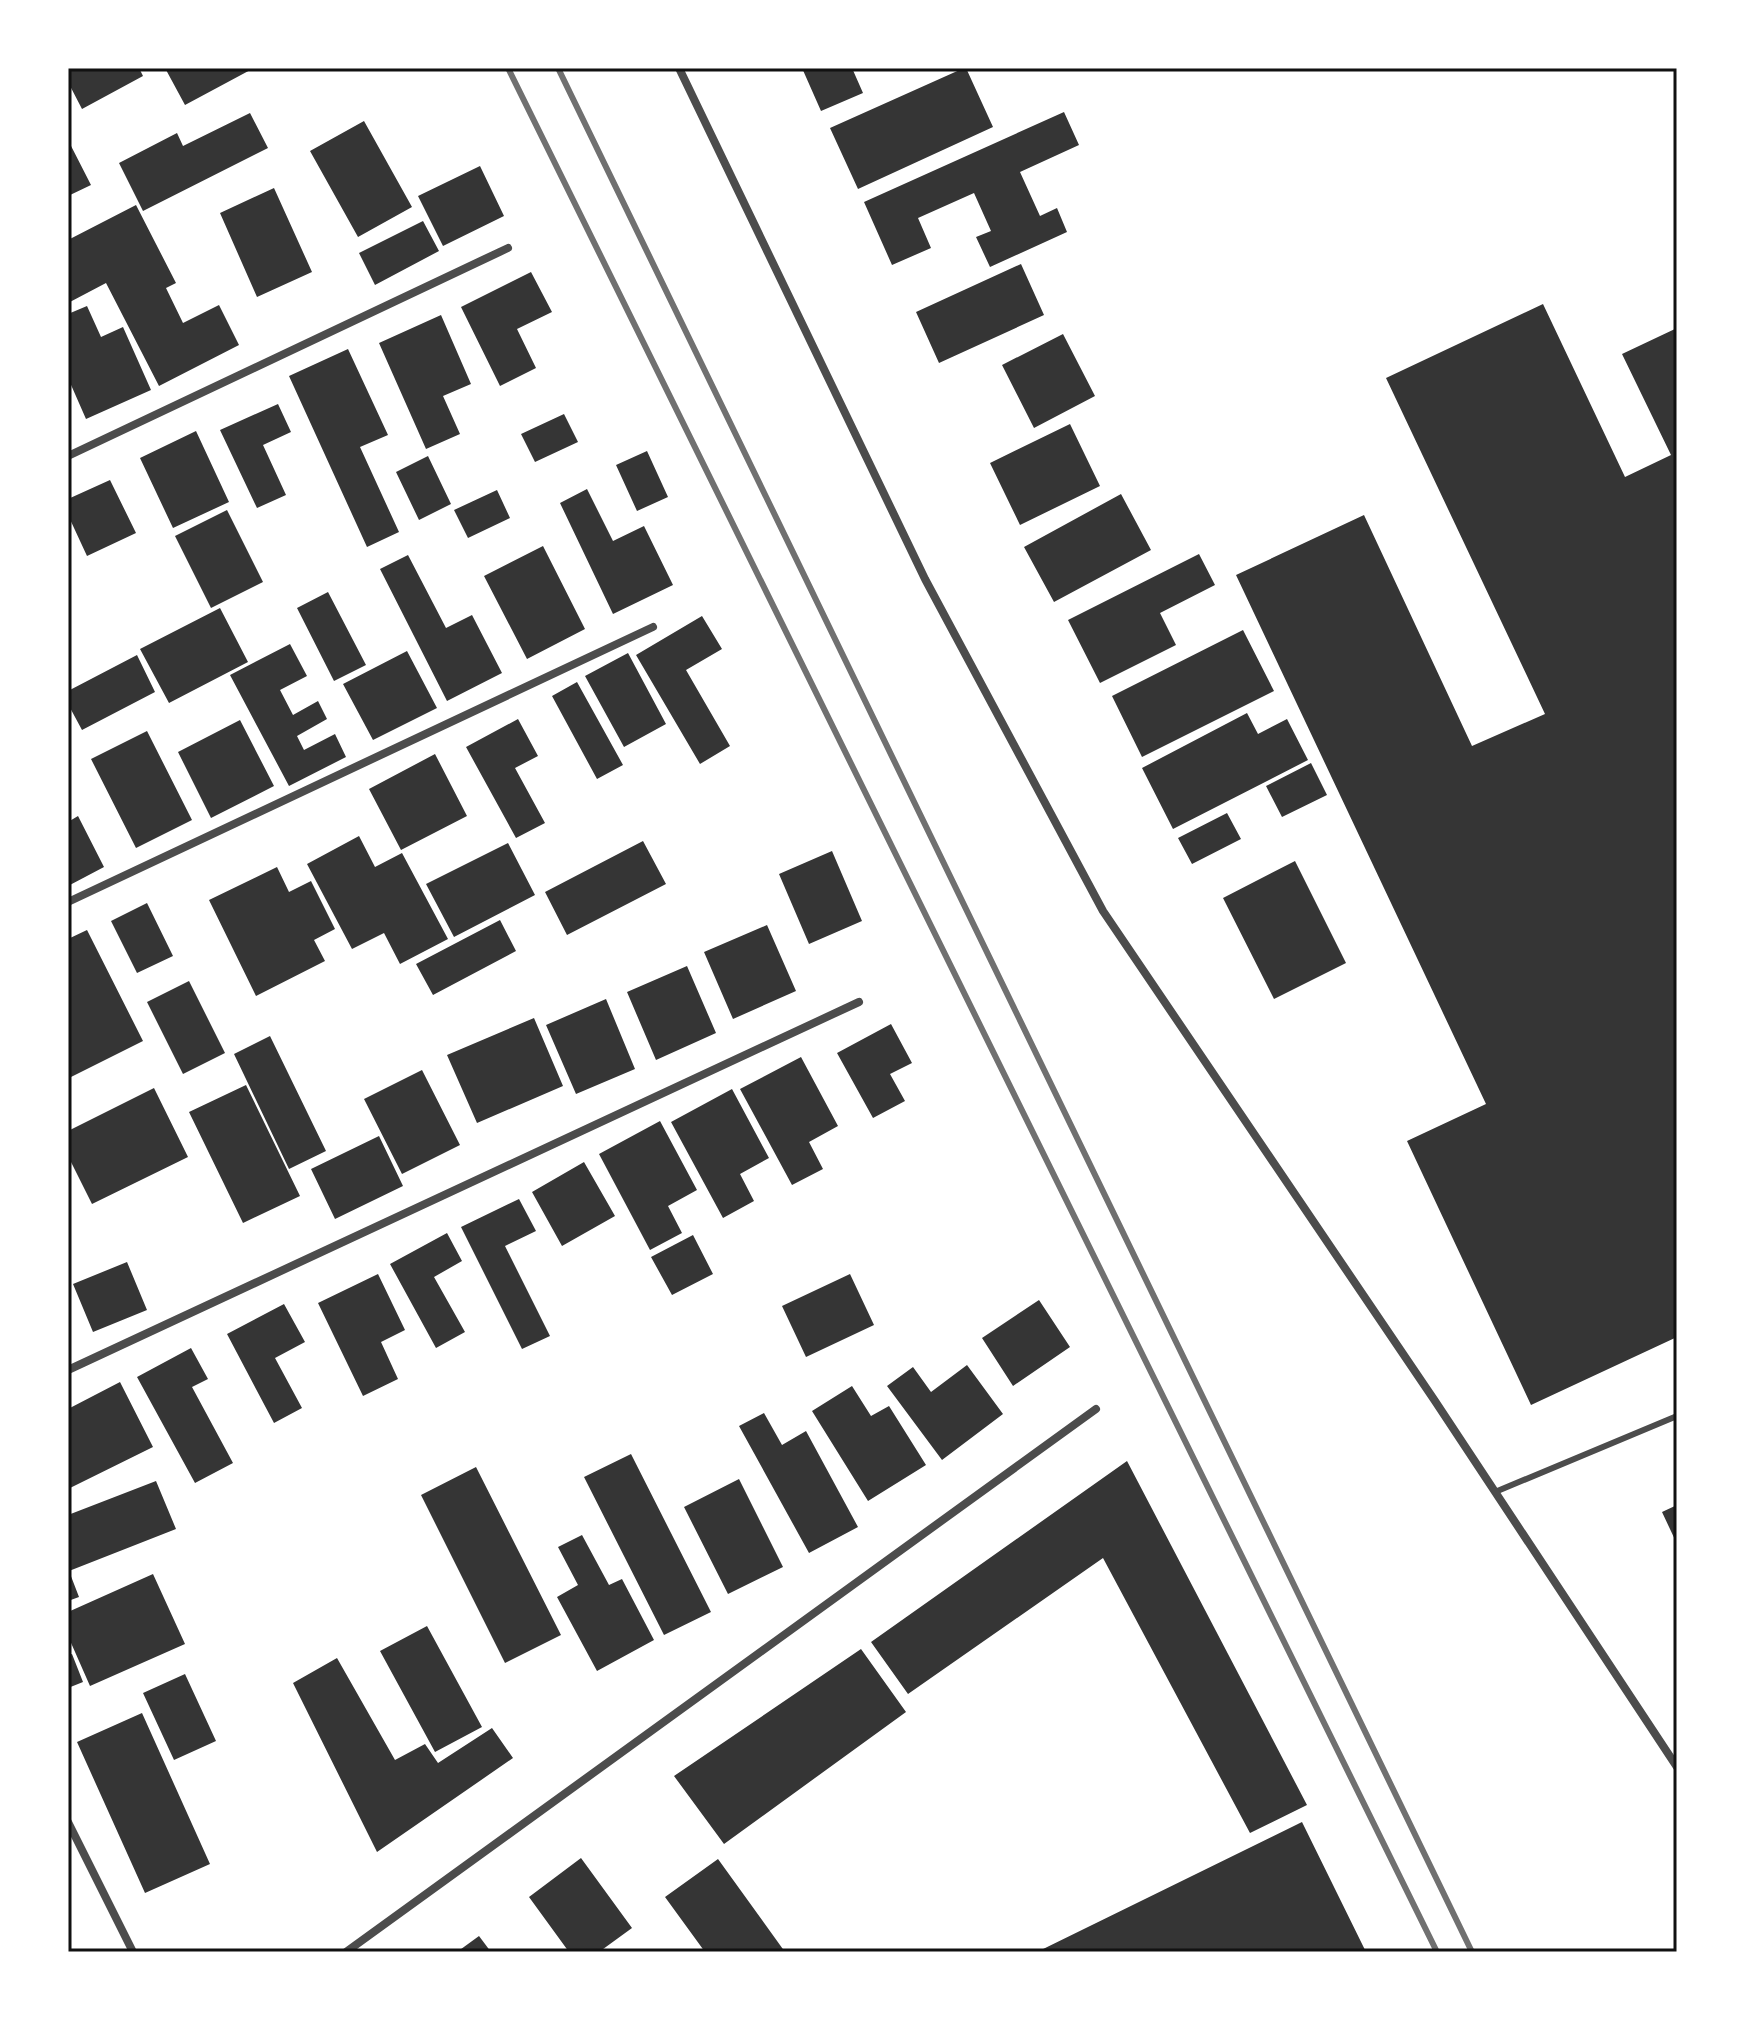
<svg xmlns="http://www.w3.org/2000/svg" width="1745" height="2020" viewBox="0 0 1745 2020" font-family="'Fira Sans Condensed',sans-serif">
	<rect width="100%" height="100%" fill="#fff"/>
	<path fill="#353535" d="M 68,68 L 139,68 L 143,76 L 82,109 L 68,82 Z
		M 165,68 L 254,68 L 185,105 Z
		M 802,68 L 852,68 L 863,93 L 821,111 Z
		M 964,68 L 966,68 L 993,127 L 858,189 L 830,128 Z
		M 1064,112 L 1079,145 L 1020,172 L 1040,216 L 1057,208 L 1067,232 L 990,267 L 976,237 L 991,231 L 974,193 L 918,218 L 931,248 L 892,265 L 864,202 Z
		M 250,113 L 268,148 L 143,211 L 119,163 L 177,133 L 183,146 Z
		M 364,121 L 412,207 L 358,237 L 310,151 Z
		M 68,140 L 91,185 L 68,196 Z
		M 480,166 L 504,216 L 443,246 L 418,196 Z
		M 274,188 L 312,272 L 257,297 L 220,213 Z
		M 136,205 L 176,283 L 166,288 L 183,323 L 219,305 L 239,345 L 159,386 L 106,283 L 68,303 L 68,240 Z
		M 423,221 L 439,251 L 375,285 L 359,253 Z
		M 1021,264 L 1044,315 L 939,363 L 916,312 Z
		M 531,272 L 552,312 L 517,329 L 536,368 L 500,386 L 461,307 Z
		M 1543,304 L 1625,477 L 1671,455 L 1622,354 L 1677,328 L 1677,1337 L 1531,1405 L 1407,1141 L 1486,1104 L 1236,575 L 1364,515 L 1472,746 L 1545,714 L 1386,378 Z
		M 87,306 L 101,337 L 123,327 L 151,390 L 86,419 L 68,378 L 68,314 Z
		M 441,315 L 471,384 L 443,396 L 460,434 L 426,449 L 379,343 Z
		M 1063,334 L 1095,396 L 1034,428 L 1002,365 Z
		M 348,349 L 388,435 L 360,447 L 399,532 L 367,547 L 289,376 Z
		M 278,404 L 291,432 L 263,445 L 286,495 L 257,508 L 220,430 Z
		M 564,414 L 578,442 L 535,462 L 521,434 Z
		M 1070,424 L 1100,486 L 1020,525 L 990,463 Z
		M 196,431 L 229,502 L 173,528 L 140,458 Z
		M 647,451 L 668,497 L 637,511 L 616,465 Z
		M 428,456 L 451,504 L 419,520 L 396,472 Z
		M 110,480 L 136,533 L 87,556 L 68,515 L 68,499 Z
		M 587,489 L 613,541 L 644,526 L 673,585 L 613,614 L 560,503 Z
		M 497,490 L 510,518 L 468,538 L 454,510 Z
		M 1121,494 L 1151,550 L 1054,602 L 1024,547 Z
		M 227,510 L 263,582 L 211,608 L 175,536 Z
		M 543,546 L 585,629 L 527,659 L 484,576 Z
		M 1199,554 L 1215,585 L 1160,613 L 1176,645 L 1100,683 L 1068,620 Z
		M 408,555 L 446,628 L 472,615 L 502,673 L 447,701 L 380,569 Z
		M 328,592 L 366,665 L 334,681 L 297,608 Z
		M 220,608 L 248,662 L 169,703 L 140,649 Z
		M 702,616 L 722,649 L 686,670 L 730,746 L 700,764 L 636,655 Z
		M 1243,630 L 1274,691 L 1142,757 L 1112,696 Z
		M 290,644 L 307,676 L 280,690 L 293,715 L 318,701 L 327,719 L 297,736 L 304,750 L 335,734 L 346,757 L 289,786 L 230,675 Z
		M 407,651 L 437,708 L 373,740 L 343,684 Z
		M 628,653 L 666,724 L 624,747 L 585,676 Z
		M 137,655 L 155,692 L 82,730 L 68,704 L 68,691 Z
		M 577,682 L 623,765 L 597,779 L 552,696 Z
		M 1247,713 L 1258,734 L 1287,719 L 1308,760 L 1173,829 L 1142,768 Z
		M 518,719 L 538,756 L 515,768 L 545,823 L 516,838 L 466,747 Z
		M 240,720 L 274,786 L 211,818 L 178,752 Z
		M 147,731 L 192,820 L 136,848 L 91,759 Z
		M 435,754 L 467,816 L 401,850 L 369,789 Z
		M 1311,763 L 1327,795 L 1282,817 L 1266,786 Z
		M 1227,813 L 1241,839 L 1192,864 L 1178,838 Z
		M 78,816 L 104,867 L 68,886 L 68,822 Z
		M 359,836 L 375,867 L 402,853 L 448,939 L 400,964 L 384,933 L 352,949 L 307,864 Z
		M 643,841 L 666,884 L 567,935 L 545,892 Z
		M 508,843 L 535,895 L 454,937 L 426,884 Z
		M 832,851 L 862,921 L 809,944 L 779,874 Z
		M 1295,861 L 1346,963 L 1274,999 L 1223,898 Z
		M 277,867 L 289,892 L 311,881 L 335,929 L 314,940 L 325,961 L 256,996 L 209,900 Z
		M 147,903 L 173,956 L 137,973 L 111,921 Z
		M 500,920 L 516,951 L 433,995 L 416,964 Z
		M 767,925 L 796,991 L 733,1019 L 704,952 Z
		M 87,930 L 143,1041 L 71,1077 L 68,1070 L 68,939 Z
		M 687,966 L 716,1033 L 656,1060 L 627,992 Z
		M 189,981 L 225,1053 L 183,1074 L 147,1002 Z
		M 606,999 L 635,1069 L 576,1094 L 546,1025 Z
		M 534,1018 L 563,1086 L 477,1123 L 447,1055 Z
		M 891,1024 L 912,1063 L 890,1074 L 905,1101 L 873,1118 L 837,1053 Z
		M 270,1036 L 326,1151 L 289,1169 L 234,1054 Z
		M 801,1057 L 838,1126 L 809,1142 L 823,1169 L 792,1185 L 740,1089 Z
		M 422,1070 L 460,1145 L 402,1174 L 364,1099 Z
		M 246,1085 L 300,1196 L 243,1223 L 189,1112 Z
		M 154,1088 L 188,1157 L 92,1204 L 68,1156 L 68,1131 Z
		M 732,1089 L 769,1158 L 740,1174 L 754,1201 L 723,1218 L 671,1122 Z
		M 660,1121 L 697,1190 L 668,1206 L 682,1233 L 650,1250 L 599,1154 Z
		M 379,1136 L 403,1186 L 335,1219 L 311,1169 Z
		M 584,1162 L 615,1216 L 562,1246 L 532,1192 Z
		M 519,1199 L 536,1231 L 505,1246 L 550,1336 L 522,1349 L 461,1227 Z
		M 447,1233 L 462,1261 L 434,1277 L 465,1332 L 436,1348 L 390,1264 Z
		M 693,1235 L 713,1274 L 672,1295 L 651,1257 Z
		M 127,1262 L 147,1310 L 93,1332 L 73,1284 Z
		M 378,1274 L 405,1330 L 381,1342 L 398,1379 L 363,1396 L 318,1303 Z
		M 850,1274 L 874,1325 L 806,1357 L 782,1306 Z
		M 1039,1300 L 1070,1347 L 1013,1386 L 982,1338 Z
		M 284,1304 L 305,1342 L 275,1358 L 302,1408 L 274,1423 L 227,1334 Z
		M 191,1348 L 208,1379 L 192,1387 L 233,1463 L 195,1483 L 137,1377 Z
		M 967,1365 L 1003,1414 L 942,1460 L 887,1386 L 913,1367 L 931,1392 Z
		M 120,1382 L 153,1447 L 70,1488 L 68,1484 L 68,1409 Z
		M 852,1386 L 871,1416 L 889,1406 L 926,1465 L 868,1501 L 812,1411 Z
		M 764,1413 L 782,1445 L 806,1431 L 858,1527 L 809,1553 L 739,1426 Z
		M 631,1454 L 711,1612 L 664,1635 L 584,1477 Z
		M 1127,1461 L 1307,1805 L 1250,1833 L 1103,1558 L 908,1694 L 871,1642 Z
		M 476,1467 L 561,1635 L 505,1663 L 421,1495 Z
		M 739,1479 L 783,1567 L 728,1594 L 684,1507 Z
		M 156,1481 L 176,1529 L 69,1571 L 79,1597 L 68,1601 L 68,1515 Z
		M 1677,1505 L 1677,1544 L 1662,1512 Z
		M 582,1535 L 609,1585 L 622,1579 L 654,1640 L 597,1671 L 557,1597 L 578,1585 L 558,1547 Z
		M 153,1574 L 185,1644 L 90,1686 L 68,1636 L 68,1612 Z
		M 427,1626 L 482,1727 L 435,1752 L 380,1651 Z
		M 861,1649 L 906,1712 L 724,1844 L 674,1776 Z
		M 72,1654 L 83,1682 L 68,1688 L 68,1655 Z
		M 337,1658 L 395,1760 L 425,1744 L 438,1763 L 492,1728 L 513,1758 L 377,1852 L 293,1683 Z
		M 185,1674 L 216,1741 L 174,1760 L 143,1693 Z
		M 142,1713 L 210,1864 L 145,1893 L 77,1742 Z
		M 1302,1822 L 1366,1952 L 1037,1952 Z
		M 581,1858 L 632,1928 L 599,1952 L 569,1952 L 529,1897 Z
		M 718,1859 L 785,1952 L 705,1952 L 665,1897 Z
		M 479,1936 L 491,1952 L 457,1952 Z"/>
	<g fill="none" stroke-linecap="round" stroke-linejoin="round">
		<path stroke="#4c4c4c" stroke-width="6" d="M 1495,1492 L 1677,1416"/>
		<path stroke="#4c4c4c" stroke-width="8" d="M 679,68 L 925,579 L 1103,911 L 1435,1401 L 1677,1767
			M 68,456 L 508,248
			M 68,902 L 653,627
			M 68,1370 L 859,1002
			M 68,1822 L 133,1952
			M 346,1952 L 1096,1409"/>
		<path stroke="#707070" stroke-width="6" d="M 508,68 L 1437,1952
			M 558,68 L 1472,1952"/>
	</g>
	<rect width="1745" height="2020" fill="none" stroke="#ffffff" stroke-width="140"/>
	<rect x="70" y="70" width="1605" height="1880" fill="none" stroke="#111" stroke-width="3"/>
</svg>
